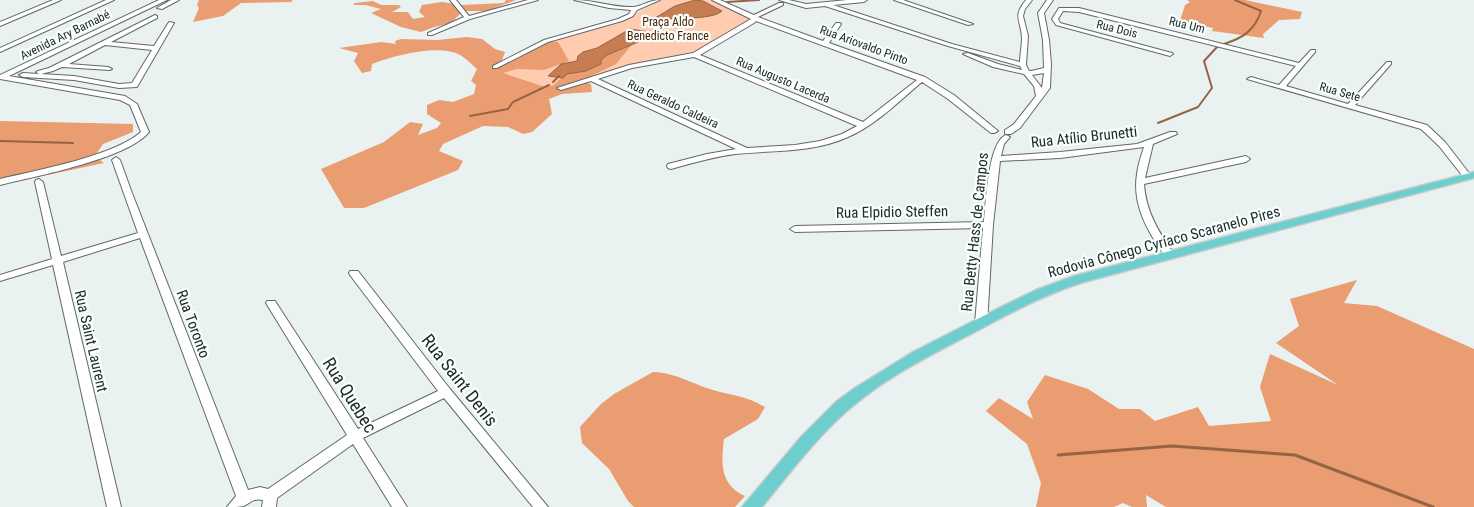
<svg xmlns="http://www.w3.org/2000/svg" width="1474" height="507" viewBox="0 0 1474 507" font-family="'Roboto Condensed',sans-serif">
	<rect width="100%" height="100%" fill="#eaf1f1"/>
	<path fill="#ffccb0" d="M 662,0 L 711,0 L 752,18 L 700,50 L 622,67 L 556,87 L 539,86 L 489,75 L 537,48 L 564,37 L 616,23 Z"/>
	<path fill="#e99d70" d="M 199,0 L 293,0 L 291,2 L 241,3 L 223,16 L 193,22 L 199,8 L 197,5 Z
		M 506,0 L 516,0 L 486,11 L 463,11 L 451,23 L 434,27 L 421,32 L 401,27 L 371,13 L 381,9 L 366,5 L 353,5 L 355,3 L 373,1 L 381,5 L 399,5 L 401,7 L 392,12 L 408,12 L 413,19 L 425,17 L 419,12 L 422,5 L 442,2 L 461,5 L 504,3 Z
		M 1187,0 L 1245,0 L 1302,12 L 1300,19 L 1279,20 L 1263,34 L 1264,38 L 1212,31 L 1213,28 L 1180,21 L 1185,5 L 1190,2 Z
		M 467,37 L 482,39 L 495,49 L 505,52 L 502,60 L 506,63 L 519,53 L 535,50 L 547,42 L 558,42 L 569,61 L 544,70 L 517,69 L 503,73 L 545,87 L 554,85 L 569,70 L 604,53 L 634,42 L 616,64 L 581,81 L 591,84 L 592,92 L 562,94 L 549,99 L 552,114 L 532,132 L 523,134 L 508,127 L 483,126 L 443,144 L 439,151 L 463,161 L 458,170 L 364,208 L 344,208 L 321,169 L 384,142 L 410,122 L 423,124 L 418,135 L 437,128 L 441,123 L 427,114 L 427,105 L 439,100 L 453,102 L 474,94 L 476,85 L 471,81 L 477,69 C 471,64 465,57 458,54 C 438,44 392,56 372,64 L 371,71 L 362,73 L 354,61 L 358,53 L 339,48 L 381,42 L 396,44 L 395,41 L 401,39 L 437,40 Z
		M 0,121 L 133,124 L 133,132 L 103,144 L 95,156 L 104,163 L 0,185 Z
		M 1357,280 L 1344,303 L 1377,306 L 1474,349 L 1474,507 L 1166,507 L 1146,495 L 1147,507 L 1132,507 L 1123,503 L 1114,507 L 1036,507 L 1041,483 L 1027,444 L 986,411 L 999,398 L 1033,419 L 1027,402 L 1045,375 L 1088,389 L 1119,409 L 1140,409 L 1155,421 L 1198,407 L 1209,426 L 1271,421 L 1260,387 L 1270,354 L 1338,385 L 1276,343 L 1299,326 L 1290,299 Z
		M 653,372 C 677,373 692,384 713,390 C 733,396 747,396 765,407 L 758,419 L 724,439 C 721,463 720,485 745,496 L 735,507 L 634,507 L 628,501 L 609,469 L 582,443 L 580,427 L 601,404 L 614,394 Z"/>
	<path fill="#c67d51" stroke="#966445" d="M 695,0 L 703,1 L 722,11 C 713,20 673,18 660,19 L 655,18 L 675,6 Z
		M 630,29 L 650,32 L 655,35 L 607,55 L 601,60 L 601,64 L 586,71 L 567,74 L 563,78 L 548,76 L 561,64 L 577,61 L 578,56 L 583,52 L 597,48 Z"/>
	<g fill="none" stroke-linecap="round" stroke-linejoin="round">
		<path stroke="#966445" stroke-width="2" d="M 727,2 L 759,0
			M 1224,44 C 1243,38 1255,30 1261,11 L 1235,0
			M 553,82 L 559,76
			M 470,116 L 508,109 L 513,102 L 549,85
			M 1158,123 L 1198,107 L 1212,88 L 1204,61 L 1218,46
			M 0,141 L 73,143"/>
		<path stroke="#966445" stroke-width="3" d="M 1058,455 L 1172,446 L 1295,455 L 1433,507"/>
		<g stroke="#616868" stroke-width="2">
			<path id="minor" d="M 53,0 L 61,0 L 0,26 L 0,22 Z
				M 106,0 L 114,0 L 0,52 L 0,48 Z
				M 159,0 L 167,0 L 9,76 L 125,96 L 137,104 L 149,132 C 127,159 36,176 0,185 L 0,179 C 37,170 114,156 141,132 L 130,105 L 120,100 L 0,79 L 0,75 Z
				M 171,0 L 179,0 L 162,9 L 157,8 Z
				M 450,0 L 456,0 L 469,16 L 528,0 L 538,0 L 470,19 L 432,35 L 428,35 L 428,33 L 464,17 Z
				M 574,0 C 594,0 614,8 633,7 C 643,6 649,0 660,0 L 637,10 L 633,16 L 622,21 L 548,42 L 497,68 L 493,68 L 493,66 L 544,40 L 618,19 L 629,14 L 631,10 L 609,8 Z
				M 712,0 L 720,0 L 754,15 L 779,3 L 783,3 L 783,5 L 758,17 L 823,41 L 836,23 L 840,23 L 841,24 L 829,43 L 925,77 L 954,95 L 998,131 L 994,133 L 991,133 L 948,99 L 922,82 C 899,101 876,125 848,137 C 813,153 773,150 735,154 C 713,157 692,163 671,169 L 668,168 L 667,166 L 668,164 L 707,154 L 736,149 L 591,81 L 561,90 L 557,88 L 629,65 L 693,53 L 751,19 ZM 756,21 L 917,80 L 863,122 L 700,55 L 754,23 ZM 694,57 L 857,126 L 842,134 L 820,141 L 795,145 L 747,148 L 598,79 L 632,68 Z
				M 779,0 L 789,0 L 806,4 L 847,0 L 867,0 L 864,2 L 833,5 L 952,44 L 1020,62 C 1020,54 1022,46 1022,38 C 1021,19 1012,17 1026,0 L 1032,0 L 1025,9 L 1023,16 L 1028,36 L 1026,65 L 1029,71 L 1031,71 L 1044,68 L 1043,40 L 1038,13 L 1047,0 L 1053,0 L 1044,13 L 1049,40 L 1051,64 L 1050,88 L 1020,128 L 1011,134 L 1005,134 L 1005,130 L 1014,124 L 1036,96 L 1034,86 L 1024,74 L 993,67 L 963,54 L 968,53 L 998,64 L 1022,70 L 1020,66 L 948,46 L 825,6 L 806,8 ZM 1044,73 L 1042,88 L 1032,75 Z
				M 894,0 L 903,0 L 973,24 L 968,25 Z
				M 1059,8 L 1079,8 L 1299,63 L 1311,50 L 1315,50 L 1315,52 L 1286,86 L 1348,104 L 1387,62 L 1391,62 L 1391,64 L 1355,105 L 1427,125 L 1445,142 L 1472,177 L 1468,180 L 1465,179 L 1439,146 L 1421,129 L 1247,79 L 1251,77 L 1279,85 L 1296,66 L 1079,12 L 1063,11 L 1058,19 L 1060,23 L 1172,53 L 1173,54 L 1170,56 L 1056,25 L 1052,19 Z
				M 155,15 L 157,16 L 157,18 L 111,42 L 154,46 L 169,22 L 174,23 L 137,87 L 119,88 L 74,80 L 23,77 L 19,75 L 23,73 L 39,74 L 36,72 L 38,71 L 49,68 ZM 105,45 L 152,50 L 132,83 L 119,84 L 74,76 L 41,74 L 53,71 L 62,67 L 110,70 L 112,69 L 108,67 L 69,64 Z
				M 1170,132 L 1176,132 L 1177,134 L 1153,144 L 1145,178 L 1246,156 L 1250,159 L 1246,162 L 1144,184 C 1146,212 1159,233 1175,255 L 1170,258 L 1166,257 C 1148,233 1132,205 1137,174 C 1138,165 1141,156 1144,147 L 1060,158 L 1000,161 L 993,225 L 987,324 L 985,327 L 977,327 L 975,324 L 983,228 L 795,232 L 790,229 L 795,226 L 984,222 C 986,203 988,142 1006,135 L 1010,137 L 1004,144 L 1001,156 L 1060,152 L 1137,144 Z
				M 116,157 L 120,160 L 132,193 L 248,490 L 260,487 L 268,489 L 347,435 L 266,303 L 267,301 L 275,301 L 358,429 L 438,391 L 350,275 L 349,273 L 350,271 L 358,271 L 450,389 L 548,507 L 533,507 L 444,398 L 363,438 L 407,507 L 392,507 L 353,444 L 277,498 L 276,507 L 262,507 L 263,500 C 253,498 251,502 244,506 C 240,507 232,507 227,507 L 236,496 L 140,238 L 63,262 L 121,507 L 107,507 L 53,265 L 0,281 L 0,275 L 52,259 L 35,182 L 36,180 L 39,179 L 43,182 L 61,256 L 138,233 L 112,160 Z"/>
		</g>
		<g stroke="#cbcccc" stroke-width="3">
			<path id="major" d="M 1474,172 L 1474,178 L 1084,282 C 1042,295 1005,316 967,336 C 925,358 883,379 847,411 C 815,439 789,474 762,507 L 742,507 L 801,437 L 837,401 L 855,388 L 913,352 L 999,308 L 1036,290 L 1074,276 Z"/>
		</g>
		<use href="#minor" fill="#fff" fill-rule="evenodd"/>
		<use href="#major" fill="#6ecece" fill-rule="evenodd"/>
	</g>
	<g text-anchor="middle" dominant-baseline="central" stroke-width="4.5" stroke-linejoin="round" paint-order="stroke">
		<g font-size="12" fill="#532300" stroke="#f7ffff">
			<text x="668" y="22">Praça Aldo<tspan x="668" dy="14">Benedicto France</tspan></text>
		</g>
		<g font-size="12" fill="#262929" stroke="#f7ffff">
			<text transform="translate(1187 25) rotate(14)">Rua Um</text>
			<text transform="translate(1117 29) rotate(14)">Rua Dois</text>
			<text transform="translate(65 35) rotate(-26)">Avenida Ary Barnabé</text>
			<text transform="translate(864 45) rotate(20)">Rua Ariovaldo Pinto</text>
			<text transform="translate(783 80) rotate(23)">Rua Augusto Lacerda</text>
			<text transform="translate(1340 92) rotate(16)">Rua Sete</text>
			<text transform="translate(673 104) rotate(25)">Rua Geraldo Caldeira</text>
		</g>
		<g font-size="15" fill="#262929" stroke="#f7ffff">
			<text transform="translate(1084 137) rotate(-6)">Rua Atílio Brunetti</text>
			<text transform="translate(892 212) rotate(-1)">Rua Elpidio Steffen</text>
			<text transform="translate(975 232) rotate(-84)">Rua Betty Hass de Campos</text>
			<text transform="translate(1164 242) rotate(-15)">Rodovia Cônego Cyríaco Scaranelo Pires</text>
			<text transform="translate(193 324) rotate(70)">Rua Toronto</text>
			<text transform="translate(91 341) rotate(77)">Rua Saint Laurent</text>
		</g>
		<g font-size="18" fill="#262929" stroke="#f7ffff">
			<text transform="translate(460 380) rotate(52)">Rua Saint Denis</text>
			<text transform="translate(350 395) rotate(58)">Rua Quebec</text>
		</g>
	</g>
</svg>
